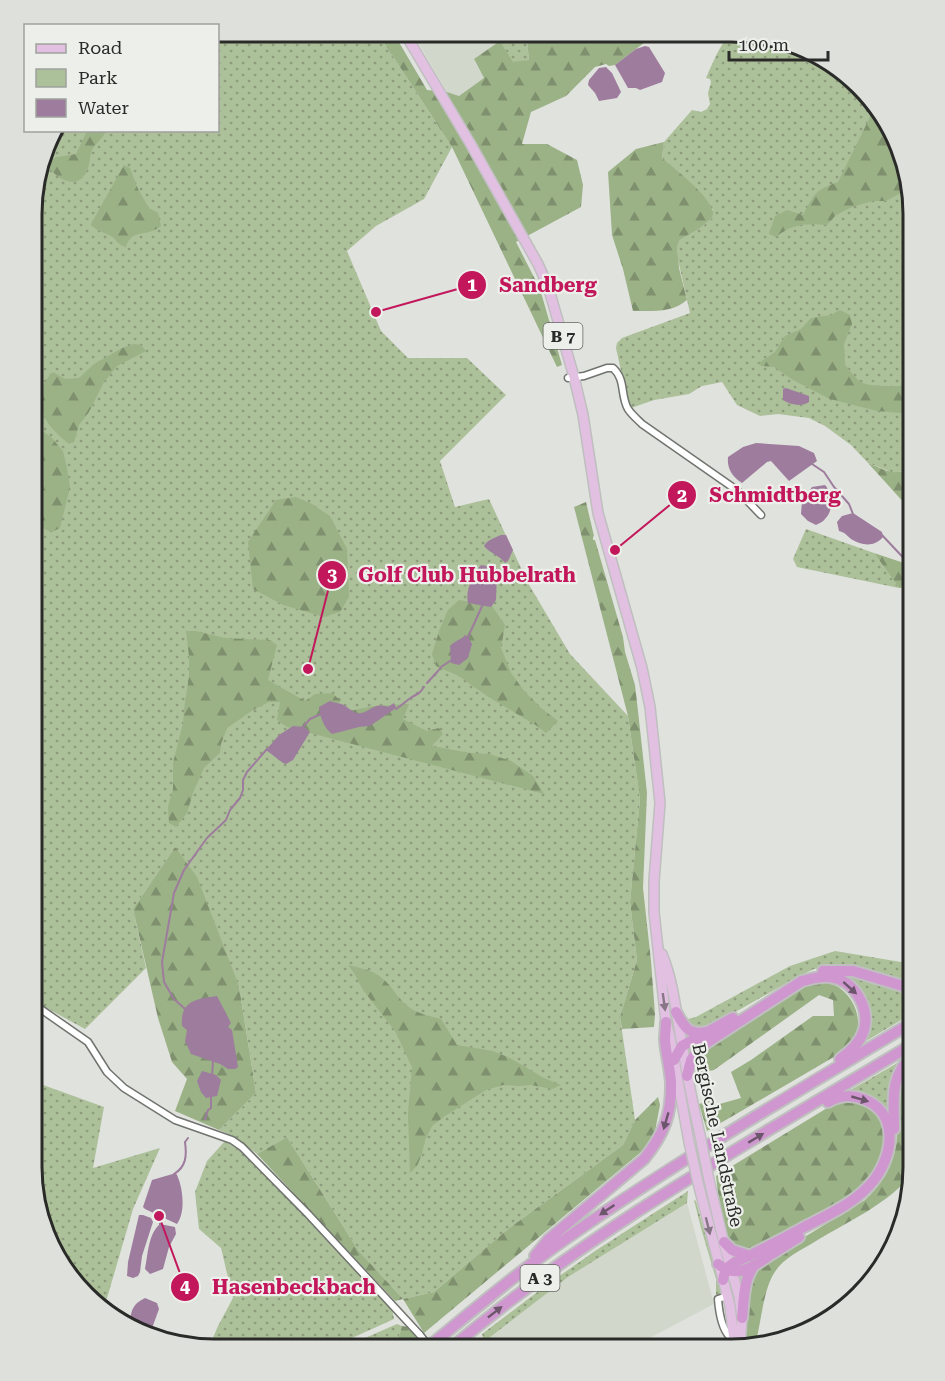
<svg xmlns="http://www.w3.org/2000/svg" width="945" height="1381" viewBox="0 0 945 1381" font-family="'Roboto Serif',serif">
	<defs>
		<pattern id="green-dots" width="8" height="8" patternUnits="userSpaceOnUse" patternTransform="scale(1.5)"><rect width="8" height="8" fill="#acc099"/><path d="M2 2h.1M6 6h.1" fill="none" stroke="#8c9c7d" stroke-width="1.8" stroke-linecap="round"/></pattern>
		<pattern id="forest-firs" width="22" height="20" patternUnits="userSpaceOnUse" patternTransform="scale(1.5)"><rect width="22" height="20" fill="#9bb186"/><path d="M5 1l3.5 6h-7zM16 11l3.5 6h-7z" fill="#7f906e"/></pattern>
	</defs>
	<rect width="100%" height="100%" fill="#e0e2dd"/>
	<path fill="#d1d7cb" d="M 412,32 L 489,32 L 496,44 L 474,60 L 484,78 L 459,96 L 447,92 Z
		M 687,1203 L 714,1304 L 629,1349 L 488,1349 L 484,1341 L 568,1277 Z"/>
	<path fill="url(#green-dots)" d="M 218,32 L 377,32 L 452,147 L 424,199 L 376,226 L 347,251 L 381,331 L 408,358 L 467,358 L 506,395 L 440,461 L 455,507 L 489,499 L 528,583 L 570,654 L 628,716 L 640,799 L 630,902 L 637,960 L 620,1017 L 635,1120 L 623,1145 L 508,1229 L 434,1292 L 403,1299 L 358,1250 L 287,1137 L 257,1154 L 231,1135 L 219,1130 L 256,1093 L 239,986 L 175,847 L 133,909 L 146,968 L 85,1029 L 32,1000 L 33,190 L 53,131 L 218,130 Z
		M 489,32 L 526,32 L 529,60 L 513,63 L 500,41 L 496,44 Z
		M 730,33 L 755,33 L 842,69 L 895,134 L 913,214 L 913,466 L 907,470 L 894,473 L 868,463 L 851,445 L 825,426 L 809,418 L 778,414 L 760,416 L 737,405 L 722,382 L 702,386 L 689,394 L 654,400 L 631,408 L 628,402 L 616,348 L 617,343 L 622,338 L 690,313 L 678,260 L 677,247 L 680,240 L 699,229 L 712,218 L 713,210 L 690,183 L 662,158 L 664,142 L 692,110 L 701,112 L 707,109 L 710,104 L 708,93 L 711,82 L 710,79 L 706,78 C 713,62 719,47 730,33 Z
		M 806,529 L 874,553 L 899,588 L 797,567 L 793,559 Z
		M 835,951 L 913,964 L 913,984 L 869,969 L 832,966 L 814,969 L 797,977 L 739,1010 L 705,1026 L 694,1028 L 684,1020 L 696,1017 L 790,966 Z
		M 840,975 L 867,979 L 913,993 L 913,1013 L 861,1044 L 871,1022 L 866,999 L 856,986 Z
		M 906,1058 L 890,1119 L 847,1092 Z
		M 32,1081 L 104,1107 L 93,1168 L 160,1148 L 133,1209 L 103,1312 L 50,1247 L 32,1167 Z
		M 225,1141 L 252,1159 L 392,1309 L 394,1319 L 330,1348 L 223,1348 L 212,1340 L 218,1326 L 233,1298 L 221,1248 L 199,1229 L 195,1192 L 207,1161 Z
		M 688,1191 L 687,1203 L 568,1277 L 485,1341 L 488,1349 L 476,1349 L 484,1341 L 482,1334 L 548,1284 L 595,1251 Z
		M 694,1200 L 696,1201 L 721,1292 L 720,1294 L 716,1296 L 716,1279 L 701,1228 Z
		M 397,1324 L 402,1326 L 397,1343 L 391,1349 L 342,1348 Z"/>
	<path fill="url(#forest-firs)" d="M 377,32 L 393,32 L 427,90 L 447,92 L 459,96 L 484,78 L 474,59 L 500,41 L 513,62 L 529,60 L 526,32 L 657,33 L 615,65 L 609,66 L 606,64 L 595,67 L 566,96 L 531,112 L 522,144 L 547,144 L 577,160 L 583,185 L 581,207 L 516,242 L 540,289 L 562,365 L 557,367 L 452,147 Z
		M 875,109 L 895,134 L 908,189 L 886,201 L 873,201 L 852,207 L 836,215 L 827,225 C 808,223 790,224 776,237 L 769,234 L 775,216 L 787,210 L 803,215 C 815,193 814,191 838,182 L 873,111 Z
		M 87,131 L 106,131 C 103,138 96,143 92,150 C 90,154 90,160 89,164 C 86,179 76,186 62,179 C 55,175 49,169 46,162 L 57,157 L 76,154 Z
		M 664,142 L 662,158 C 675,169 707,194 712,209 C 714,212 713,215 712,218 L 699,229 L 680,240 L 677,247 L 679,268 L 687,300 C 672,313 652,311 633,311 L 623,269 L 612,235 L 608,172 L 636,149 Z
		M 124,165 L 130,168 L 138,189 L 149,208 L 158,213 L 161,226 C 160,227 153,231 152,231 C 140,235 130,232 126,247 C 117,245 116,238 109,235 C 101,231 96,231 91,224 Z
		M 840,310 L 850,315 L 852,324 L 844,344 L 845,365 C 850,370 856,380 863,383 C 872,387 904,387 913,384 L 913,414 L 877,411 L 830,399 L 793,380 L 774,367 L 761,366 L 759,363 L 775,352 L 785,336 L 801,329 L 811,318 L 831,315 Z
		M 134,344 L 141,345 L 146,351 L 117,366 L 104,382 L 89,412 L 79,425 L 74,442 L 69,444 C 52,430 38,417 41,392 C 43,384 47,378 53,372 L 65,379 L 79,378 L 94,364 L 122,348 Z
		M 42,431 L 51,437 L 63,451 L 67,468 L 70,487 L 60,528 L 52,532 L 44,529 L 39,518 L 39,475 L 37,460 Z
		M 868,463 C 886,470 895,478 913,466 L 913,488 L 907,496 L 913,497 L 913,510 L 906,505 Z
		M 296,497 L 312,504 L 330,516 L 347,549 L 349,597 L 340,612 L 324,617 L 283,605 L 253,589 L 248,542 L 276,500 Z
		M 586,502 L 594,536 L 593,537 L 593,540 L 595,540 L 623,637 L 625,652 L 635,685 L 638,711 L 647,793 L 643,888 L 651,961 L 655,1014 L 654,1027 L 622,1029 L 620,1017 L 637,960 L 630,902 L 640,799 L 628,716 L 574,507 Z
		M 874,553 L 904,563 L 913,560 L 913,590 L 905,587 L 899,588 Z
		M 459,600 L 492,606 L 505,625 L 501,648 L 511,673 L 525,692 L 541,708 L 558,721 L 546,733 L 537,726 L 487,696 L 459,676 L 436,666 L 432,654 L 439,631 L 448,610 Z
		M 186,631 L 196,631 L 225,638 L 270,640 L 277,645 L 268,680 L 305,701 L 315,694 L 332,693 L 341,701 L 325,716 L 374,706 L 409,704 L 403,719 L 427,731 L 439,728 L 443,734 L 432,746 L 470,753 L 490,754 L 511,761 L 533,776 L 544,794 L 287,727 L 277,720 L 280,702 L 269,702 L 253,710 L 227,728 L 221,744 L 220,753 L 204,768 L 193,793 L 187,813 L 176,827 L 169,823 L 168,807 L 173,789 L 173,763 L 183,723 L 185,702 L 189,677 L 189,656 Z
		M 175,847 L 197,877 L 239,986 L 256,1093 L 219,1130 L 175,1111 L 187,1079 L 172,1062 L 158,1018 L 133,909 Z
		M 348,965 C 360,968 374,970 383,979 C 391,985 395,994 402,1001 C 412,1012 427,1016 441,1019 L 457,1045 L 493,1051 L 510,1058 L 544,1078 L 561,1085 L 552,1089 L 531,1085 L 518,1086 L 503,1085 L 486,1090 L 445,1116 L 432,1126 L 425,1140 L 422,1154 L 417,1166 L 410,1173 L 408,1114 L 412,1067 L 395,1031 L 363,990 L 354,973 Z
		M 819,981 C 827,983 835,984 841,989 C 853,998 861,1016 857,1031 C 855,1039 849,1045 844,1051 L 707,1131 L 699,1104 L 712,1100 L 716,1105 L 741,1098 L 731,1072 L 751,1060 L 813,1016 L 834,1016 L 833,1000 L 819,995 L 714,1070 L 695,1074 L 698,1054 L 786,995 Z
		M 913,1060 L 913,1173 C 888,1204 849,1221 816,1241 C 800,1251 782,1258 773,1275 C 764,1290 761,1320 757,1337 L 758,1343 L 744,1346 L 745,1310 L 754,1271 L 780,1252 L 865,1200 C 881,1185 893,1167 896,1145 C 898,1132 896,1120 897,1108 C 897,1090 903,1075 913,1060 Z
		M 658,1097 L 660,1105 L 653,1142 L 424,1333 L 403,1299 L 395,1301 L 257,1154 L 287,1137 L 358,1250 L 403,1299 L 434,1292 L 508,1229 L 623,1145 L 635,1120 Z
		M 843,1101 L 852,1101 L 869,1106 L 882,1120 L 886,1146 L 874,1176 L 844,1202 L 748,1249 C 743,1249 738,1249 734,1246 C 722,1237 718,1191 716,1176 L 832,1105 Z
		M 402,1326 L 409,1327 L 417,1339 L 407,1349 L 391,1349 L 397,1343 Z"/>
	<path fill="#9e7c9e" d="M 645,46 L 649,47 L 665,73 L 662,82 L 640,90 L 636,88 L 628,88 L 615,65 L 636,49 Z
		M 606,67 L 612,73 L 621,92 L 617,98 L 599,101 L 595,93 L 588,85 L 589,80 L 599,68 Z
		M 786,388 L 809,396 L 809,402 C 802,407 790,405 783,400 L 783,389 Z
		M 756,443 L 799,446 L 814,453 L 817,461 L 789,481 L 771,461 L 767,462 L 742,483 C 732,476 727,469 728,457 L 743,447 Z
		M 825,485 C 833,494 834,510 825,519 C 823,522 819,523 816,525 L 808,521 L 801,514 L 802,501 L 812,487 Z
		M 853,513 L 882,532 L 883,537 C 875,547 862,546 851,539 C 846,535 846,533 839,531 L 837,522 L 842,516 Z
		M 501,535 L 506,535 L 513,550 L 508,561 L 505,563 C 499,555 491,554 484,546 C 487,540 494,538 501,535 Z
		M 481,565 L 497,568 L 496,600 L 491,607 L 468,603 C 465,590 473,574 481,565 Z
		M 465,635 L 468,637 L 472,644 L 468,658 L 459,665 L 451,663 L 450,646 C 454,641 461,640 465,635 Z
		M 330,701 C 335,703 339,703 344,705 C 348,707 352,712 357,713 C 369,715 372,701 388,707 L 394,703 L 396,708 L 370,726 L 359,727 L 332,734 C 324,728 320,717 319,707 Z
		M 293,726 L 304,727 L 310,732 L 293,760 L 286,764 L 283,763 L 266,750 L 279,735 Z
		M 217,996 L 231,1023 L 228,1027 L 232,1030 L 238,1067 L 235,1069 L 228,1069 L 220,1064 L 191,1054 L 185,1041 L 187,1030 L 182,1026 C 180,1000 197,999 217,996 Z
		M 202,1071 L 216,1075 L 221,1080 L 217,1096 L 206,1098 L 201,1092 L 197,1081 Z
		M 176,1173 C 183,1186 186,1212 177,1224 L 145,1209 L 143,1207 L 152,1180 Z
		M 139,1215 L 143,1215 L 151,1218 L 153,1222 L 142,1256 L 140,1272 L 138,1276 L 133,1278 L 127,1276 L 128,1262 Z
		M 160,1224 L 175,1227 L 176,1234 L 169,1247 L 163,1269 L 150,1274 L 145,1269 C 148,1255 148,1234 160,1224 Z
		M 145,1298 L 157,1303 L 159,1309 L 151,1331 L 130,1323 C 131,1310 133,1304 145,1298 Z"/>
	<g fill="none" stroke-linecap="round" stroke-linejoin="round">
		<path stroke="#9e7c9e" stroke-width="2" d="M 812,464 L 824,472 L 834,487 L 849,504 L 853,514
			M 881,534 L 913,568
			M 913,597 L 913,594
			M 468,637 L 483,604
			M 427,683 L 438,671 L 441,667 L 453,659
			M 396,709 C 402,705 407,700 412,697 C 418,694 420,693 424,687
			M 302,728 L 310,719 L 321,714
			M 185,1009 L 174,999 L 164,982 L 162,962 L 174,893 L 184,870 L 207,838 L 226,820 L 230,810 L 240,798 L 243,790 L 243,780 L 247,772 L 267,749
			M 212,1076 L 213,1061
			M 205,1119 L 208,1110 L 211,1108 L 211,1097
			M 174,1174 C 186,1167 187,1156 185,1142 L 188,1138
			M 160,1225 L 160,1213"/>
		<g stroke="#70736e" stroke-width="9">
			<path id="street" d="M 568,378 L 584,376 L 607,368 L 613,368 C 626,380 620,395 628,409 C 632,415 637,419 642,424 L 738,491 L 761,515
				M 32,1003 L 88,1042 L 107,1072 L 124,1088 L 175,1120 L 232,1140 L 242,1147 L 308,1214 L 420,1335
				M 727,1296 L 718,1299 C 719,1312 721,1327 729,1336 L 736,1336"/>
		</g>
		<g stroke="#bfbfbf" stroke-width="12">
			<path id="primary" d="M 404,32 L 470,143 L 538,264 L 548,286 L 574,377 L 583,415 L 598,513 L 642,668 L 650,707 L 660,803 L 654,881 L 654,912 L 666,1022 L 670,1037 L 689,1142
				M 662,954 C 674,983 676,1014 682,1044 C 687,1075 693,1105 700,1135
				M 709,1180 L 725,1248 L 739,1296 L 742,1318 L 740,1347
				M 699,1187 L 730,1306 L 735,1349"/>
		</g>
		<g stroke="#bfbfbf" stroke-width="14">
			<path id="highway" d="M 823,971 L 853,971 L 913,989
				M 676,1012 C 683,1025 689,1036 705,1032
				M 674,1060 L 682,1046 L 733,1018
				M 687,1076 L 691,1060 L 700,1047 L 802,981 C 811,979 820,976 830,977 C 854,980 870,1007 864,1030 C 860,1043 850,1052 840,1059
				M 894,1129 C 894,1099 889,1078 913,1054
				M 724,1242 L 732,1250 L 750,1256
				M 535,1256 L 549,1239 L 644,1159 C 664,1134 672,1114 671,1082 C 670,1068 666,1054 665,1040 C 665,1034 666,1028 666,1022
				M 718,1264 C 737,1280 754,1266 770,1255 C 780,1249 789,1243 799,1237
				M 723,1280 C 724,1274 727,1267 732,1264 C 738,1260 746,1258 753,1254 C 771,1245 788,1236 806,1226 C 830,1214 857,1202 874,1180 C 894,1154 899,1112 863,1099 C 851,1094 838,1096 828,1102
				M 742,1318 C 744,1301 743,1282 753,1267
				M 426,1349 C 476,1308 524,1267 577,1231 C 685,1156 800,1090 913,1022
				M 450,1349 C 591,1229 755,1139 913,1044"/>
		</g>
		<use href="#street" stroke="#fff" stroke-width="6"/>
		<use href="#primary" stroke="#e2c0e2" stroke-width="9"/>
		<use href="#highway" stroke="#cf96cf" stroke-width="10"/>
		<g stroke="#70736e" stroke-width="9" stroke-linecap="butt">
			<path id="street-bridge" d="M 420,1335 L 431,1349"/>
		</g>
		<g stroke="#bfbfbf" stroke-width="12" stroke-linecap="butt">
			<path id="primary-bridge" d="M 700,1135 L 709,1180
				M 689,1142 L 699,1187"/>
		</g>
		<use href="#street-bridge" stroke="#fff" stroke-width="6"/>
		<use href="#primary-bridge" stroke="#e2c0e2" stroke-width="9"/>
	</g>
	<defs><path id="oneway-solid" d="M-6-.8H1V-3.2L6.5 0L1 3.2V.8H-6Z" transform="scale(1.5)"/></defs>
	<g fill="#6c566b">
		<use href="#oneway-solid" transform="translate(850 988) rotate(42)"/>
		<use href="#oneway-solid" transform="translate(860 1099) rotate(16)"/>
		<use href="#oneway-solid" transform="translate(666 1121) rotate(106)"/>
		<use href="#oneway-solid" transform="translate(756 1138) rotate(-31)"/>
		<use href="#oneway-solid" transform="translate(607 1210) rotate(146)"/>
		<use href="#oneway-solid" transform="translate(495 1312) rotate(-38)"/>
	</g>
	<g fill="#867686">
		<use href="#oneway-solid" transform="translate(664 1002) rotate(82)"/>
		<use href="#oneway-solid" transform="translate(708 1226) rotate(76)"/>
	</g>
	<g text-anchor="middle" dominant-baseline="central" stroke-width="4.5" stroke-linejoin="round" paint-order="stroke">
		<g fill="#edf0ea" stroke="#646663" stroke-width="1.5">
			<rect x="543.5" y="323" width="39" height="26" rx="4.5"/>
			<rect x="520.5" y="1265" width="39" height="26" rx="4.5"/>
		</g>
		<g font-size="16" font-weight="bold" fill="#2a2b29">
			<text x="563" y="336">B 7</text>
			<text x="540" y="1278">A 3</text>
		</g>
		<g font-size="18" fill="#2a2b29" stroke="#edf0ea">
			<text transform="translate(718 1135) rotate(78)">Bergische Landstraße</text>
		</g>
	</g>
	<path d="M0 0H945V1381H0ZM214 42H731A172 172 0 0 1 903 214V1167A172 172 0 0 1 731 1339H214A172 172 0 0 1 42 1167V214A172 172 0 0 1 214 42Z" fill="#dde0db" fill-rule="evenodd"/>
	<path fill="none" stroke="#2a2b29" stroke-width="3" d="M214 42H731A172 172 0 0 1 903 214V1167A172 172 0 0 1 731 1339H214A172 172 0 0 1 42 1167V214A172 172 0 0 1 214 42Z"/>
	<path fill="none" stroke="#c2185b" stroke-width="2" d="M376 312L472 285M615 550L682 495M308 669L332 575M159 1216L185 1287"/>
	<g fill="#c2185b" stroke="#edf0ea" stroke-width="2">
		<circle cx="376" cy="312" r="6"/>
		<circle cx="615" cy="550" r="6"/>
		<circle cx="308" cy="669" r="6"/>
		<circle cx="159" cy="1216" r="6"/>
		<circle cx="472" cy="285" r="15"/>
		<circle cx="682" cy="495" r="15"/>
		<circle cx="332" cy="575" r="15"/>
		<circle cx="185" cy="1287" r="15"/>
	</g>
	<g font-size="18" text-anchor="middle" font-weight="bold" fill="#fff">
		<text x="472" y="291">1</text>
		<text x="682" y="502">2</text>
		<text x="332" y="581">3</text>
		<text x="185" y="1293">4</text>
	</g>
	<g font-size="20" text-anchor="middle" font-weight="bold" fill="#c2185b" stroke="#edf0ea" stroke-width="4.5" stroke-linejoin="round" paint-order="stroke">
		<text x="548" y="292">Sandberg</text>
		<text x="775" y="502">Schmidtberg</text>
		<text x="467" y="582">Golf Club Hubbelrath</text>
		<text x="294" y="1294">Hasenbeckbach</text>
	</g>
	<rect x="24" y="24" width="195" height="108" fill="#edf0ea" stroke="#9fa19d" stroke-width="1.5"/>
	<rect x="36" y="44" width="30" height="9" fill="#e2c0e2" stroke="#9fa19d" stroke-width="1.5"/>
	<text x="78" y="54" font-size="18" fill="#2a2b29">Road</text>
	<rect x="36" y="69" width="30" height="18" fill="#acc099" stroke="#9fa19d" stroke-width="1.5"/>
	<text x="78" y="84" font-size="18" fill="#2a2b29">Park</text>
	<rect x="36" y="99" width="30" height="18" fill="#9e7c9e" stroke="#9fa19d" stroke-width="1.5"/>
	<text x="78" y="114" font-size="18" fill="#2a2b29">Water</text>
	<path d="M729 51v9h99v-9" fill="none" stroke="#2a2b29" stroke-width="3"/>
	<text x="738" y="51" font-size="18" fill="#2a2b29" stroke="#edf0ea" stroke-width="4.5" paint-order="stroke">100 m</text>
</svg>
